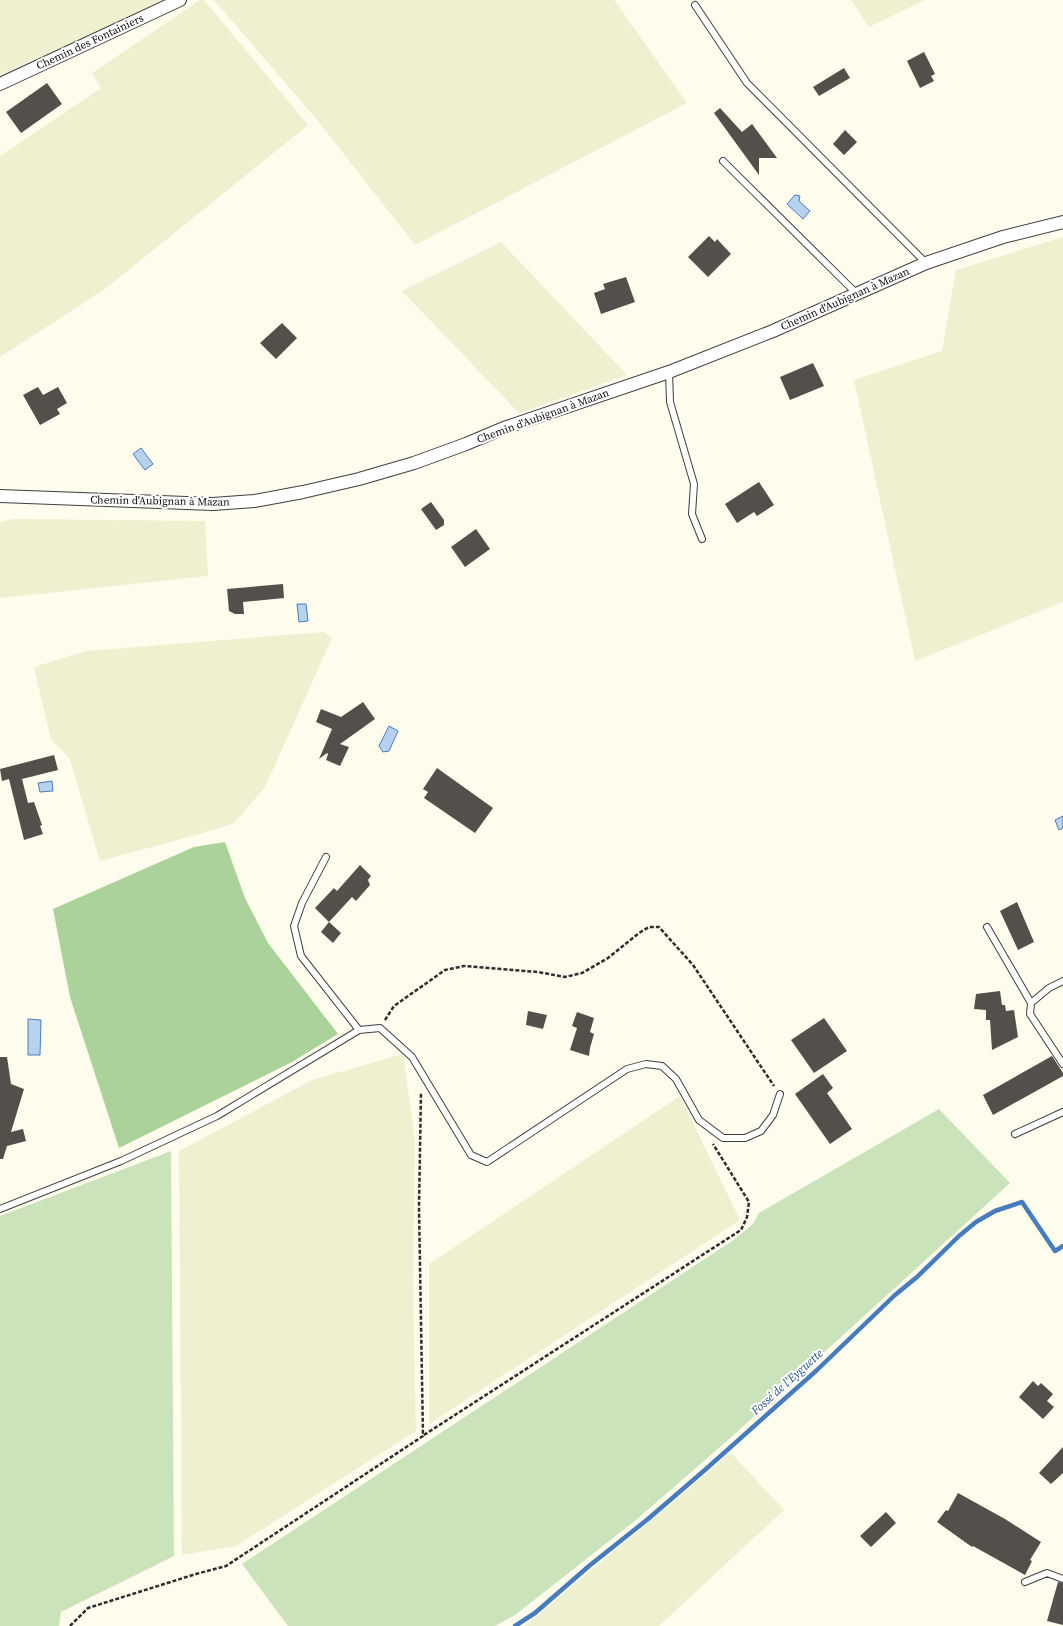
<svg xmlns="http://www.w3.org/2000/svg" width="1063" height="1626" viewBox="0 0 1063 1626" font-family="'Source Serif 4',serif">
	<rect width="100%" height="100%" fill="#fdfced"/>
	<path fill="#eef0d0" d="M 0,0 L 166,0 L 0,75 Z
		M 200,0 L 204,0 L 308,125 L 105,289 L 0,357 L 0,156 L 101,88 L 92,73 Z
		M 214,0 L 614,0 L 687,103 L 415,245 L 318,121 Z
		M 851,0 L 925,0 L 869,27 Z
		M 1063,237 L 1063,602 L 915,661 L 854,380 L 942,351 L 956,270 Z
		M 501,242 L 627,375 L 519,413 L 402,291 Z
		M 13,519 L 205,521 L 208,576 L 0,598 L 0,522 Z
		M 324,632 L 332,638 L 265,787 L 234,823 L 203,833 L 100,861 L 70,760 L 63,751 L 51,740 L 34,667 L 86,651 Z
		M 403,1054 L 415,1140 L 413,1282 L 416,1431 L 236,1546 L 182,1555 L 179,1151 L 312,1080 Z
		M 680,1096 L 740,1220 L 429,1424 L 429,1264 Z
		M 731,1453 L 784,1510 L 659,1626 L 525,1626 Z"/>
	<path fill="#cae3bb" d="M 939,1109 L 1010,1183 L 728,1440 L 636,1520 L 515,1615 L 495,1626 L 288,1626 L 242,1564 L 732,1241 L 753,1224 L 759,1213 Z
		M 171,1151 L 174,1556 L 61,1612 L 59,1626 L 0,1626 L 0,1216 Z"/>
	<path fill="#acd29c" d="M 225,842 L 245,898 L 268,943 L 338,1034 L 292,1062 L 119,1148 L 70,997 L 53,909 L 194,847 Z"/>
	<path fill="#b7d2ef" stroke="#467cbe" d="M 795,195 L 800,196 L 799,201 L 810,211 L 803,219 L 787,204 Z
		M 141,448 L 153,464 L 145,470 L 133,454 Z
		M 297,604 L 306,604 L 308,621 L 299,622 Z
		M 389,726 L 398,731 L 389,751 L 383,752 L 379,746 Z
		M 52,781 L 53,791 L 40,792 L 38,783 Z
		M 1063,816 L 1063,828 L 1059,830 L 1055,820 Z
		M 28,1019 L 41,1020 L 40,1055 L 28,1055 Z"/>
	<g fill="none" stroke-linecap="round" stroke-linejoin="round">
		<path stroke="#467cbe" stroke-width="4.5" d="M 515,1626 L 535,1613 L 589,1566 L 648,1519 L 706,1469 L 817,1370 L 895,1295 L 917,1277 L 959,1236 L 976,1222 L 995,1211 L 1022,1202 L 1055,1251 L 1063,1246"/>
	</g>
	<path fill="#534f4a" d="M 924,52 L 935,74 L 931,76 L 934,81 L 920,88 L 907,61 Z
		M 844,68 L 850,78 L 819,96 L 813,87 Z
		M 47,83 L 62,104 L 21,133 L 6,112 Z
		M 720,108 L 742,132 L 752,124 L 777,158 L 759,158 L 759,175 L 714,113 Z
		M 845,130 L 857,142 L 844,155 L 833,144 Z
		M 709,236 L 715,242 L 717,239 L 731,254 L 708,277 L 688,257 Z
		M 626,277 L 635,302 L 601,314 L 594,293 L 605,289 L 603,284 Z
		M 282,323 L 297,338 L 276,359 L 260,343 Z
		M 813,363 L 824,386 L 790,400 L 780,377 Z
		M 38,387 L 43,395 L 58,387 L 67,403 L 57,409 L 60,414 L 40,425 L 23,395 Z
		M 759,482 L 774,505 L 757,516 L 754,512 L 737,523 L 725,504 Z
		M 431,502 L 444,520 L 444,525 L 436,530 L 421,509 Z
		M 476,529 L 490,549 L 465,567 L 451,547 Z
		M 283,584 L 284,598 L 243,602 L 244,614 L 235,614 L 229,611 L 227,589 Z
		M 363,702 L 375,719 L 340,744 L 349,747 L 340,766 L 326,760 L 328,754 L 327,753 L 319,759 L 332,729 L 316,722 L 321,709 L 341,717 Z
		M 54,755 L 58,770 L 22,779 L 28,803 L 34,802 L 42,825 L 40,826 L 43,834 L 24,840 L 9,779 L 2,781 L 0,769 Z
		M 437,768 L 493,808 L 475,833 L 424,798 L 428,792 L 423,789 Z
		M 360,865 L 371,876 L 368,880 L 370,885 L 356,901 L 352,897 L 329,922 L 341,933 L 333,943 L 321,932 L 329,922 L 315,908 L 334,888 L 337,891 Z
		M 1017,902 L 1034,942 L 1018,950 L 1000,911 Z
		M 1000,991 L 1002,1005 L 1005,1005 L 1006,1011 L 1014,1010 L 1018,1037 L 992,1050 L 990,1020 L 986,1020 L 986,1010 L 974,1009 L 976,994 Z
		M 528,1011 L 547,1015 L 543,1029 L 526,1025 Z
		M 577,1012 L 594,1018 L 590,1032 L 594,1034 L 590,1048 L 589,1056 L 570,1050 L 577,1028 L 572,1026 Z
		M 824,1018 L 847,1051 L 814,1073 L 791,1040 Z
		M 1052,1056 L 1063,1073 L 1063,1076 L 993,1115 L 983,1095 Z
		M 0,1057 L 7,1057 L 11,1084 L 24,1089 L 11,1132 L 23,1129 L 26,1141 L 7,1146 L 3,1159 L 0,1159 Z
		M 823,1074 L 833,1088 L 827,1093 L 852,1129 L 830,1144 L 795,1094 Z
		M 1033,1381 L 1038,1386 L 1041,1383 L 1053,1394 L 1047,1401 L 1054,1407 L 1043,1419 L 1019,1397 Z
		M 1063,1447 L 1063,1473 L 1051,1484 L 1039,1473 Z
		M 958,1493 L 1005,1519 L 1041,1542 L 1030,1560 L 1032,1561 L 1025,1575 L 973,1546 L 972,1547 L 937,1522 L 946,1510 L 948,1511 Z
		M 886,1512 L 896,1523 L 871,1547 L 860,1536 Z
		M 1058,1582 L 1063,1583 L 1063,1625 L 1047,1621 Z"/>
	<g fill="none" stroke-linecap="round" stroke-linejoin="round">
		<g stroke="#3f3f3f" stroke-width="8">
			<path id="service" d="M 695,5 L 747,83 L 926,263
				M 723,161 L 857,294
				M 669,372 L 670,402 L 694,484 L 692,514 L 702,539
				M 326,857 L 302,903 L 294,926 L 301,956 L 359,1030
				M 987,927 L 1031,1003
				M 1063,981 L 1049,988 L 1031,1003 L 1030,1014 L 1063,1064
				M 1015,1134 L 1063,1112
				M 0,1209 L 121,1161 L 217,1116 L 359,1030 L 380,1028 L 412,1057 L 471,1155 L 487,1162 L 627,1069 L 646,1064 L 662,1066 L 676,1079 L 699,1120 L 723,1138 L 745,1138 L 761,1131 L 773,1115 L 780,1094
				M 1025,1582 L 1047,1573 L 1063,1579"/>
		</g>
		<g stroke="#3f3f3f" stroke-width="14">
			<path id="minor" d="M 0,84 L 180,0
				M 0,496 L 213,504 L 254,501 L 303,492 L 359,479 L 414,463 L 466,444 L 504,428 L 669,372 L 773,331 L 926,263 L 1003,237 L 1063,222"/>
		</g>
		<path stroke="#2e2e2e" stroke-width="2.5" stroke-dasharray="4 2" stroke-linecap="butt" d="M 385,1020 L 394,1006 L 445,970 L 464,966 L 538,972 L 565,977 L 582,973 L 608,958 L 639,933 L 649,927 L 659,927 L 693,965 L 774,1086
			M 424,1435 L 741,1230 L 747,1217 L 749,1202 L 713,1144
			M 70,1626 L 88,1608 L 196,1574 L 226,1566 L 423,1436 L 419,1208 L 421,1092"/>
		<use href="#service" stroke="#fff" stroke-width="6"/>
		<use href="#minor" stroke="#fff" stroke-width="12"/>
	</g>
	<g text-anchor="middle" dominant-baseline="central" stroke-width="4" stroke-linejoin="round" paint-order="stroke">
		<g font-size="11" fill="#0c0c0c" stroke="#fff">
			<text transform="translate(90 42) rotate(-25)">Chemin des Fontainiers</text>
			<text transform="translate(845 299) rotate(-24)">Chemin d'Aubignan à Mazan</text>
			<text transform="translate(543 416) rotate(-20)">Chemin d'Aubignan à Mazan</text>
			<text transform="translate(160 501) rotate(1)">Chemin d'Aubignan à Mazan</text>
		</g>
		<g font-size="12" font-style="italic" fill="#24508f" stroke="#fff">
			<text transform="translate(787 1382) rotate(-42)">Fossé de l'Eyguette</text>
		</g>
	</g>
</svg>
